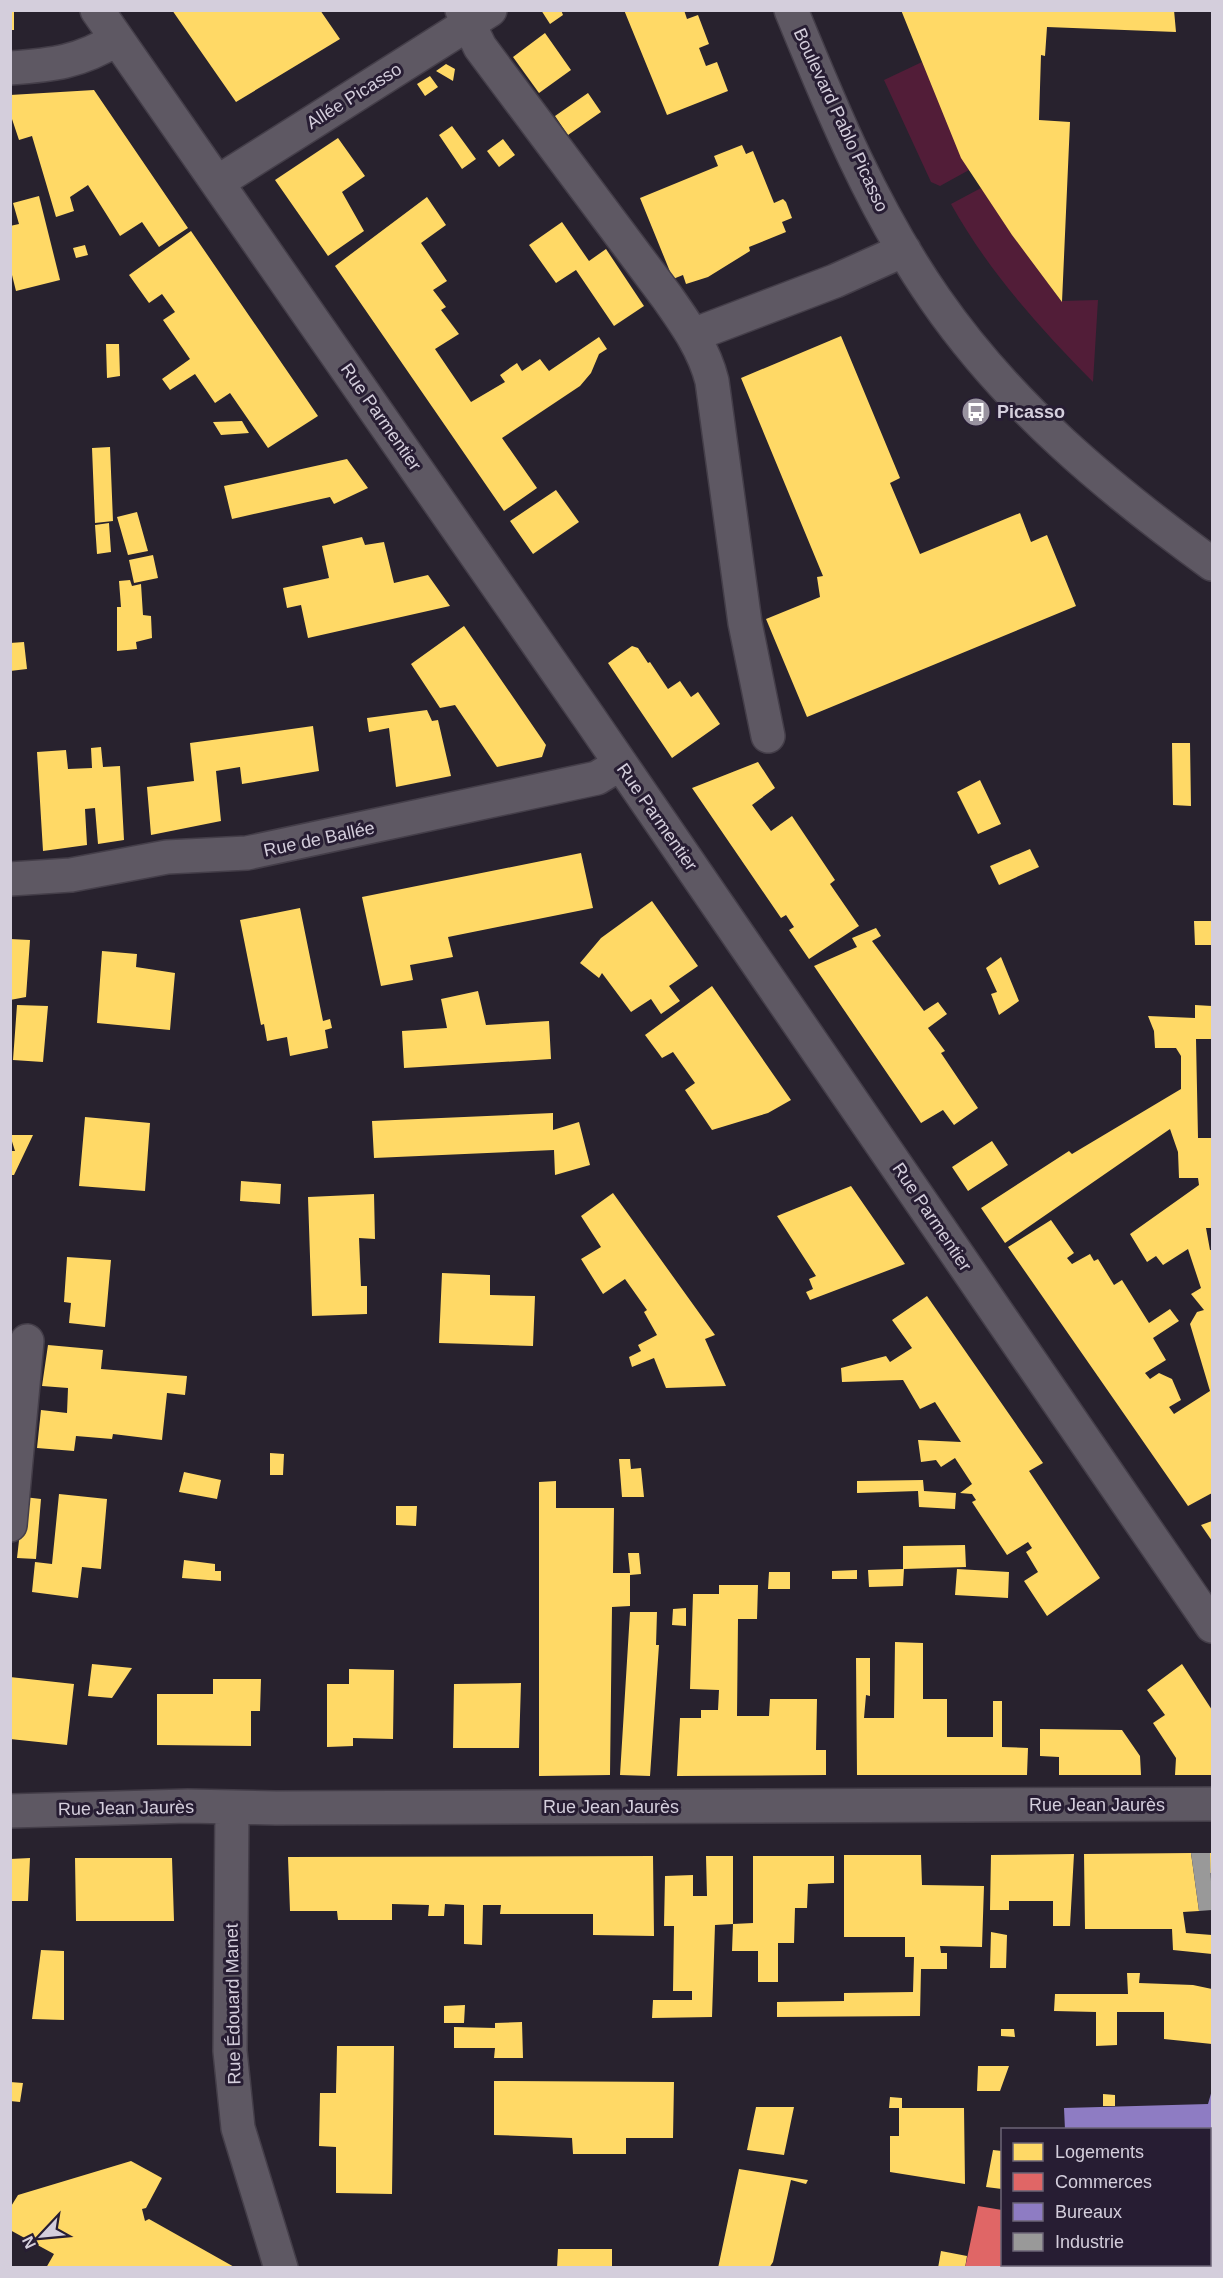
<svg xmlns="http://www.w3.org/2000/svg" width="1223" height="2278" viewBox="0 0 1223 2278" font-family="Helvetica,sans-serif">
	<rect width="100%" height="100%" fill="#28222e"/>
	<path fill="#521d38" d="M 922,62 L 969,170 L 940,186 L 931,182 L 884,80 Z
		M 981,188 L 1061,301 L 1098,300 L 1093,382 C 1039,327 989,272 951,204 Z"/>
	<path fill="#ffd966" d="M 10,10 L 14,10 L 14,30 L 10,30 Z
		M 172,10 L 320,10 L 340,39 L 236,102 Z
		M 541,10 L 561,10 L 563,15 L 550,24 Z
		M 624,10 L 684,10 L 687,19 L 698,15 L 709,44 L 699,48 L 706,66 L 717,62 L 728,91 L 667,115 Z
		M 901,10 L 1174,10 L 1176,32 L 1047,27 L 1045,56 L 1041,55 L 1039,120 L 1070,122 L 1062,302 L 1012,235 L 961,158 Z
		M 545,33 L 571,70 L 539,93 L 513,57 Z
		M 446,64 L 455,69 L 453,81 L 436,71 Z
		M 430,76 L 438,87 L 425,96 L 417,84 Z
		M 94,90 L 188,228 L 159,247 L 142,222 L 120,236 L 88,185 L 70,197 L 74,211 L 56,217 L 32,136 L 19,140 L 10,113 L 10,95 Z
		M 588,93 L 601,112 L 568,135 L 555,116 Z
		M 452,126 L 476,159 L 462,169 L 439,135 Z
		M 338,138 L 365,176 L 342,192 L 364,231 L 328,256 L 275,180 Z
		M 503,139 L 515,155 L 499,167 L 487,151 Z
		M 742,145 L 746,154 L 753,151 L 774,203 L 783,199 L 786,202 L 792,218 L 782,222 L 786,232 L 749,247 L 750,251 L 708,277 L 686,284 L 683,275 L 673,279 L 640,198 L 718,166 L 714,156 Z
		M 39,196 L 60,280 L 16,291 L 10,267 L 10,226 L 19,224 L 13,203 Z
		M 427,197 L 446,225 L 421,243 L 447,281 L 433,290 L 446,307 L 441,310 L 459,334 L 435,349 L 471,402 L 505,382 L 500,375 L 517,363 L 522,371 L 540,359 L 549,371 L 599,337 L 607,349 L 599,354 L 591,373 L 580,386 L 502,438 L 537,488 L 504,511 L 335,266 Z
		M 562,222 L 589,261 L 606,249 L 644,306 L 614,326 L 576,270 L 556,283 L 529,245 Z
		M 191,231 L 318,416 L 268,448 L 230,393 L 215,403 L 195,374 L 170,390 L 162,379 L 190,359 L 163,320 L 175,312 L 162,294 L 149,303 L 129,275 Z
		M 85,245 L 88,255 L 76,258 L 73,248 Z
		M 841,336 L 900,478 L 890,483 L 920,554 L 1020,513 L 1031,542 L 1047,535 L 1076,606 L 807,717 L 766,619 L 820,597 L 817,577 L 823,576 L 741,378 Z
		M 106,344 L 119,344 L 120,376 L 107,378 Z
		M 242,421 L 249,433 L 221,435 L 213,422 Z
		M 110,447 L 113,521 L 95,523 L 92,448 Z
		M 347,459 L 368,488 L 334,504 L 330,497 L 232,519 L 224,486 Z
		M 556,490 L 579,522 L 533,554 L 510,521 Z
		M 137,512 L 148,551 L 128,555 L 117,517 Z
		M 109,523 L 111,552 L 97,554 L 95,525 Z
		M 362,537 L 365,545 L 384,542 L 394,583 L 428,575 L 450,606 L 308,638 L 301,605 L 287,608 L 283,588 L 329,578 L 322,546 Z
		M 153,555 L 158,578 L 134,583 L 129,560 Z
		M 130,580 L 132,586 L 141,584 L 143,615 L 151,616 L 152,638 L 136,642 L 137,649 L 117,651 L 117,607 L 121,607 L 119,581 Z
		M 464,626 L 546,745 L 542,757 L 497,767 L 455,705 L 440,708 L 411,664 Z
		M 24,642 L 27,669 L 10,671 L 10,643 Z
		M 632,646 L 638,648 L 648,663 L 650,662 L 668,689 L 680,681 L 691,697 L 698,692 L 720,724 L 672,758 L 608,663 Z
		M 427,710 L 432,721 L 438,720 L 451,776 L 396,787 L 389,728 L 369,732 L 367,718 Z
		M 313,726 L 319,771 L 242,784 L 240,767 L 216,771 L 221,821 L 151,835 L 147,787 L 194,781 L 190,743 Z
		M 1172,743 L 1190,743 L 1191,806 L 1173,805 Z
		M 101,747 L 103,767 L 120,766 L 124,840 L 98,844 L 95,808 L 85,809 L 87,845 L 43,851 L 37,752 L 66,750 L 68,769 L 92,768 L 91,748 Z
		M 758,762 L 775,788 L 752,805 L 771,831 L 792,816 L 835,880 L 830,884 L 859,926 L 809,959 L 789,930 L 794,927 L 786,915 L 781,918 L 692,788 Z
		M 980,780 L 1001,824 L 978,834 L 957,792 Z
		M 1030,849 L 1039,867 L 999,885 L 990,866 Z
		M 581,853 L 593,908 L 448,937 L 453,957 L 410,965 L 413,980 L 381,986 L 362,897 Z
		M 652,901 L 698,966 L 669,986 L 680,1001 L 661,1014 L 651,999 L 631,1012 L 602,973 L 599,978 L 580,963 L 601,938 Z
		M 300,908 L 323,1021 L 330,1019 L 332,1028 L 325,1030 L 328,1048 L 290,1056 L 287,1037 L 267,1041 L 264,1024 L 261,1025 L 240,920 Z
		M 1194,921 L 1212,921 L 1212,945 L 1195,945 Z
		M 876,928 L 881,936 L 872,941 L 924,1011 L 938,1002 L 947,1014 L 928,1028 L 945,1051 L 941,1053 L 978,1108 L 954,1125 L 943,1110 L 921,1123 L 814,966 L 857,947 L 852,938 Z
		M 10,939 L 30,940 L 26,997 L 10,1000 Z
		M 102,951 L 137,954 L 136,967 L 175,973 L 170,1030 L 97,1023 Z
		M 1001,957 L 1019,1001 L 999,1015 L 991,994 L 997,992 L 986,968 Z
		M 712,986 L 791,1100 L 768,1113 L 712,1130 L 685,1090 L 695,1083 L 673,1052 L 662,1058 L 645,1035 Z
		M 478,991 L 486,1025 L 549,1021 L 551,1059 L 404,1068 L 402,1031 L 447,1028 L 441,999 Z
		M 17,1005 L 48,1006 L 43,1062 L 13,1060 Z
		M 1195,1005 L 1212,1006 L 1212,1039 L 1196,1039 L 1198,1138 L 1212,1138 L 1212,1228 L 1206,1228 L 1210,1250 L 1212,1250 L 1212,1493 L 1188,1506 L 1008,1247 L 1051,1220 L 1074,1253 L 1067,1258 L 1072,1264 L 1090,1254 L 1094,1261 L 1098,1259 L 1114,1285 L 1122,1280 L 1149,1323 L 1170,1309 L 1179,1321 L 1153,1338 L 1166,1360 L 1145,1373 L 1150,1379 L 1159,1373 L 1172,1379 L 1181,1400 L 1169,1407 L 1174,1414 L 1210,1391 L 1190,1324 L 1197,1312 L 1204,1310 L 1191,1294 L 1201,1288 L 1188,1249 L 1163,1265 L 1156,1256 L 1147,1262 L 1130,1234 L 1199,1185 L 1198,1178 L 1179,1178 L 1178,1152 L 1170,1129 L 1005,1243 L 981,1208 L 1069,1151 L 1072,1154 L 1181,1089 L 1181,1056 L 1176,1048 L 1155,1048 L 1154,1031 L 1148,1016 L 1195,1018 Z
		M 553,1113 L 553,1130 L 579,1122 L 590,1165 L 555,1175 L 554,1150 L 374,1158 L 372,1121 Z
		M 85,1117 L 150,1123 L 145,1191 L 79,1186 Z
		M 10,1135 L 33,1135 L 14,1175 L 10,1175 L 10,1151 L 15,1151 Z
		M 992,1141 L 1008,1165 L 968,1191 L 952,1167 Z
		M 241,1181 L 281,1184 L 280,1204 L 240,1201 Z
		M 851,1186 L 905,1264 L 810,1300 L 806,1292 L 813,1289 L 809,1279 L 816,1276 L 777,1216 Z
		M 613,1193 L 715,1335 L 705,1339 L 726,1386 L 666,1388 L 654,1358 L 632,1367 L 629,1357 L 641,1351 L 638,1345 L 657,1335 L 644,1312 L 647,1310 L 625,1279 L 603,1294 L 581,1259 L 601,1247 L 581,1216 Z
		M 374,1194 L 375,1239 L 359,1238 L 361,1286 L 367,1286 L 367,1314 L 312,1316 L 308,1197 Z
		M 67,1257 L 111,1260 L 105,1327 L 69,1323 L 71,1303 L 64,1302 Z
		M 442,1273 L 490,1275 L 490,1295 L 535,1296 L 533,1346 L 439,1343 Z
		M 927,1296 L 1043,1463 L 1029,1471 L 1100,1578 L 1047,1616 L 1024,1581 L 1038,1572 L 1026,1552 L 1032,1548 L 1028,1542 L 1007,1555 L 972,1502 L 976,1500 L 972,1494 L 960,1493 L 972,1484 L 955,1458 L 941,1467 L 936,1460 L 921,1462 L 918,1440 L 961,1442 L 935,1402 L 920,1409 L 903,1380 L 842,1382 L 841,1368 L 886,1356 L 890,1362 L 912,1348 L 892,1320 Z
		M 48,1345 L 103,1350 L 101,1369 L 187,1376 L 185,1395 L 167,1393 L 162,1440 L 113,1434 L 112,1439 L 76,1436 L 74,1451 L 37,1448 L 41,1410 L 67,1413 L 68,1388 L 42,1386 Z
		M 270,1453 L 284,1454 L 283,1475 L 270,1475 Z
		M 619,1459 L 630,1459 L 631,1469 L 641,1468 L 644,1497 L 622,1497 Z
		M 184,1472 L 221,1480 L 217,1499 L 179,1492 Z
		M 923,1480 L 924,1491 L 956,1493 L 955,1509 L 919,1507 L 918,1491 L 857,1493 L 857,1481 Z
		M 556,1481 L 556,1508 L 614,1508 L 613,1573 L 630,1573 L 628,1553 L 639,1553 L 641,1574 L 630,1575 L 630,1606 L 612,1607 L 610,1775 L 539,1776 L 539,1482 Z
		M 59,1494 L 107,1499 L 101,1569 L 82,1567 L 78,1598 L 32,1592 L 35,1562 L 52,1564 Z
		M 24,1497 L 41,1499 L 36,1559 L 17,1558 Z
		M 396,1506 L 417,1506 L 416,1526 L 396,1525 Z
		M 1212,1521 L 1212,1541 L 1201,1525 Z
		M 965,1545 L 966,1567 L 904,1569 L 903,1586 L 869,1587 L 868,1570 L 903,1569 L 903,1546 Z
		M 184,1560 L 215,1564 L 215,1571 L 221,1571 L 221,1581 L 182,1578 Z
		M 957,1569 L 1009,1572 L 1008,1598 L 955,1595 Z
		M 857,1570 L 857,1579 L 832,1579 L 832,1571 Z
		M 769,1572 L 790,1572 L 790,1589 L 768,1589 Z
		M 719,1585 L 758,1585 L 757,1619 L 738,1619 L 737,1716 L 769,1716 L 770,1699 L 817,1699 L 816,1750 L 826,1750 L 826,1775 L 677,1776 L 680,1718 L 701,1718 L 701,1710 L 718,1710 L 719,1690 L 690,1689 L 693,1594 L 719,1594 Z
		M 686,1608 L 686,1626 L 672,1625 L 673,1609 Z
		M 630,1612 L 657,1612 L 656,1645 L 659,1645 L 650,1776 L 620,1775 Z
		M 895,1642 L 923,1643 L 923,1699 L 947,1699 L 947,1737 L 993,1737 L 993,1701 L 1002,1701 L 1002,1747 L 1028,1748 L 1027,1775 L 857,1775 L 856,1658 L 870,1658 L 870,1696 L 866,1695 L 864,1718 L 894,1718 Z
		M 92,1664 L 132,1668 L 112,1698 L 88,1696 Z
		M 1182,1664 L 1212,1710 L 1212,1775 L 1175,1775 L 1176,1758 L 1153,1723 L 1165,1715 L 1147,1690 Z
		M 349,1669 L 394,1670 L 393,1739 L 353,1738 L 353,1746 L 327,1747 L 327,1684 L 349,1684 Z
		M 10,1677 L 74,1684 L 67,1745 L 10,1739 Z
		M 213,1679 L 261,1679 L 260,1711 L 251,1711 L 251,1746 L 157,1745 L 157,1694 L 213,1694 Z
		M 521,1683 L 519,1748 L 453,1748 L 454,1684 Z
		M 1040,1729 L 1122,1730 L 1140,1756 L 1141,1775 L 1059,1775 L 1059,1757 L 1040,1756 Z
		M 1191,1853 L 1199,1911 L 1183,1912 L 1186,1933 L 1212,1935 L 1212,1954 L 1173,1950 L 1172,1929 L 1085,1929 L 1084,1854 Z
		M 1210,1853 L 1212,1853 L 1212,1873 L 1209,1873 Z
		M 1074,1854 L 1070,1926 L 1053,1926 L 1053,1901 L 1009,1901 L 1009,1910 L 990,1910 L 991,1855 Z
		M 844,1855 L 921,1855 L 922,1885 L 984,1886 L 982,1947 L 940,1946 L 941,1953 L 947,1953 L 947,1969 L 921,1969 L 920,2016 L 777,2017 L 777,2002 L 844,2001 L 844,1993 L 913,1992 L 914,1957 L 905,1957 L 905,1937 L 844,1937 Z
		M 653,1856 L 654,1936 L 593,1935 L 593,1914 L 500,1914 L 501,1905 L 483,1905 L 482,1945 L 464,1944 L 464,1905 L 445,1904 L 444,1916 L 428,1916 L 429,1905 L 392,1904 L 392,1920 L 338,1920 L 337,1911 L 290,1911 L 288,1857 Z
		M 706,1856 L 733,1856 L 733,1924 L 753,1923 L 753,1856 L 834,1856 L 834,1883 L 808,1884 L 807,1908 L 795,1908 L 794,1943 L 778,1943 L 778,1982 L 758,1982 L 758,1951 L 732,1951 L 733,1924 L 715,1925 L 712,2017 L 652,2018 L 653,2000 L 692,2000 L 692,1991 L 673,1991 L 674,1926 L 664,1926 L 665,1876 L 693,1875 L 693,1896 L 707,1896 Z
		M 30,1858 L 28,1901 L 10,1901 L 10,1859 Z
		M 75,1858 L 172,1858 L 174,1921 L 76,1921 Z
		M 991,1932 L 1007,1935 L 1006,1968 L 990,1968 Z
		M 41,1950 L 64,1951 L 64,2020 L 32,2019 Z
		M 1127,1973 L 1140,1973 L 1139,1983 L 1193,1985 L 1212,1989 L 1212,2044 L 1164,2039 L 1164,2012 L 1117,2012 L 1117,2045 L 1096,2046 L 1096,2012 L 1054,2011 L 1055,1994 L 1128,1994 Z
		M 465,2005 L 464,2023 L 444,2023 L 444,2006 Z
		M 522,2022 L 523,2058 L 494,2058 L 495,2048 L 454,2048 L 454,2027 L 495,2028 L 495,2023 Z
		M 1001,2029 L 1014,2029 L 1015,2037 L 1001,2036 Z
		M 337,2046 L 394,2046 L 392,2194 L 336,2193 L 336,2147 L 319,2146 L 320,2093 L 336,2093 Z
		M 978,2066 L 1009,2066 L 1000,2091 L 977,2091 Z
		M 494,2081 L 674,2082 L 673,2138 L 626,2138 L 626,2154 L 573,2154 L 572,2138 L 494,2135 Z
		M 10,2082 L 23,2083 L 20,2102 L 10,2101 Z
		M 1103,2094 L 1115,2095 L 1115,2106 L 1103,2106 Z
		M 890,2097 L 902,2098 L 902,2108 L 964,2108 L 965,2184 L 890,2172 L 890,2136 L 899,2136 L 899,2108 L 889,2108 Z
		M 756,2107 L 794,2107 L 784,2155 L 747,2150 Z
		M 993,2150 L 1002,2151 L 1002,2189 L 986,2187 Z
		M 131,2161 L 162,2178 L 146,2208 L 142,2209 L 145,2221 L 149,2219 L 236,2268 L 46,2268 L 54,2254 L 10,2230 L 10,2208 L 18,2195 Z
		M 739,2169 L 808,2180 L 806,2184 L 791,2180 L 773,2262 L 769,2268 L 718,2268 Z
		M 1210,2191 L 1212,2192 L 1212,2224 L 1210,2223 Z
		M 558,2249 L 612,2249 L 612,2268 L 557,2268 Z
		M 941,2251 L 967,2256 L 965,2268 L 938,2268 Z"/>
	<path fill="#e06666" d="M 1210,2136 L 1212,2137 L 1212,2192 L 1210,2191 Z
		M 978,2206 L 1002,2210 L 1002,2264 L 1113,2264 L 1120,2268 L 965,2268 Z"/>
	<path fill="#8e7cc3" d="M 1212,2090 L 1212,2137 L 1210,2136 L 1210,2130 L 1065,2130 L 1064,2108 L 1208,2104 Z
		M 1210,2223 L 1212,2224 L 1212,2268 L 1121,2268 L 1114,2265 L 1210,2264 Z"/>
	<path fill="#999" d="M 1191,1853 L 1210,1853 L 1212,1910 L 1199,1911 Z"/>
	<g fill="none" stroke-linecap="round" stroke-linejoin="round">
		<g stroke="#443e49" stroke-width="36">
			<path id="minor" d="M 97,10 L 588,716 L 1212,1626
				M 462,10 L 480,47 L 667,297 C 686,324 704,349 712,381 L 745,623 L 768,736
				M 791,10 C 832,110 873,210 935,299 C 1009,406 1108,488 1212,564
				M 10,68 C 53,65 80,62 117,39
				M 218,182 L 490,10
				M 693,335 L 835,281 L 904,250
				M 10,879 L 71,875 L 167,857 L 247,853 L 597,778 L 620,764
				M 10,1525 L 27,1341
				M 232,1807 L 230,2051 L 238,2128 L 281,2268
				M 10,1811 L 188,1806 L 276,1808 L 1212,1804"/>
		</g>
		<use href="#minor" stroke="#5e5863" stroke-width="33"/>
	</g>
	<defs>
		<g id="bus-disc" transform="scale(1.5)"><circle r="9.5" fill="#98929f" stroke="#271d33"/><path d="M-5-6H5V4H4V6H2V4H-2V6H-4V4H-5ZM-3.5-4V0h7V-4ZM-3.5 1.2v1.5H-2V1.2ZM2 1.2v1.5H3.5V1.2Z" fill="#fff"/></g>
	</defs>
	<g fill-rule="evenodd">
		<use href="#bus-disc" x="976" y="412"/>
	</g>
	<g text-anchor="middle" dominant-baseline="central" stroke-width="6" stroke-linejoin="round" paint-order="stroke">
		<g font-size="18" fill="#d4cedc" stroke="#271d33">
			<text transform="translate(354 96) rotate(-32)">Allée Picasso</text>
			<text transform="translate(841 120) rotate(65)">Boulevard Pablo Picasso</text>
			<text transform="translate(381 417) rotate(55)">Rue Parmentier</text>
			<text transform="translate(657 817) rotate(55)">Rue Parmentier</text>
			<text transform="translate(319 839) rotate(-12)">Rue de Ballée</text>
			<text transform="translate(932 1217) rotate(56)">Rue Parmentier</text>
			<text x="1097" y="1805">Rue Jean Jaurès</text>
			<text x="611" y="1807">Rue Jean Jaurès</text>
			<text transform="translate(126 1808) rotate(-1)">Rue Jean Jaurès</text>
			<text transform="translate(233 2004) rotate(-91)">Rue Édouard Manet</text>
		</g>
		<g font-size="18" font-weight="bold" fill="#d4cedc" stroke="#271d33" text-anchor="start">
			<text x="997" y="412">Picasso</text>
		</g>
	</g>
	<rect width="1223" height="2278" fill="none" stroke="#d4cedc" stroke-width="24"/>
	<rect x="1001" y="2128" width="210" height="138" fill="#271d33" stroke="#6c6477" stroke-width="1.5"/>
	<rect x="1013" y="2143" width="30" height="18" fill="#ffd966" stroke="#6c6477" stroke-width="1.5"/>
	<text x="1055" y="2158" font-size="18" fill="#d4cedc">Logements</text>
	<rect x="1013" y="2173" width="30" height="18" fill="#e06666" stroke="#6c6477" stroke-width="1.5"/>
	<text x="1055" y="2188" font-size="18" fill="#d4cedc">Commerces</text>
	<rect x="1013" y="2203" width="30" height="18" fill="#8e7cc3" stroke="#6c6477" stroke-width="1.5"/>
	<text x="1055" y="2218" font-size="18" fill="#d4cedc">Bureaux</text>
	<rect x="1013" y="2233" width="30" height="18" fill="#999999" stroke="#6c6477" stroke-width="1.5"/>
	<text x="1055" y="2248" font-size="18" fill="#d4cedc">Industrie</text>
	<g transform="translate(42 2236) rotate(244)" stroke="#271d33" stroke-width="4.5" paint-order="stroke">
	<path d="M0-4.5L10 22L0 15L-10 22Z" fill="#d4cedc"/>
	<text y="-9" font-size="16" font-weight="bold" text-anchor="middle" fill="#d4cedc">N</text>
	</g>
</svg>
